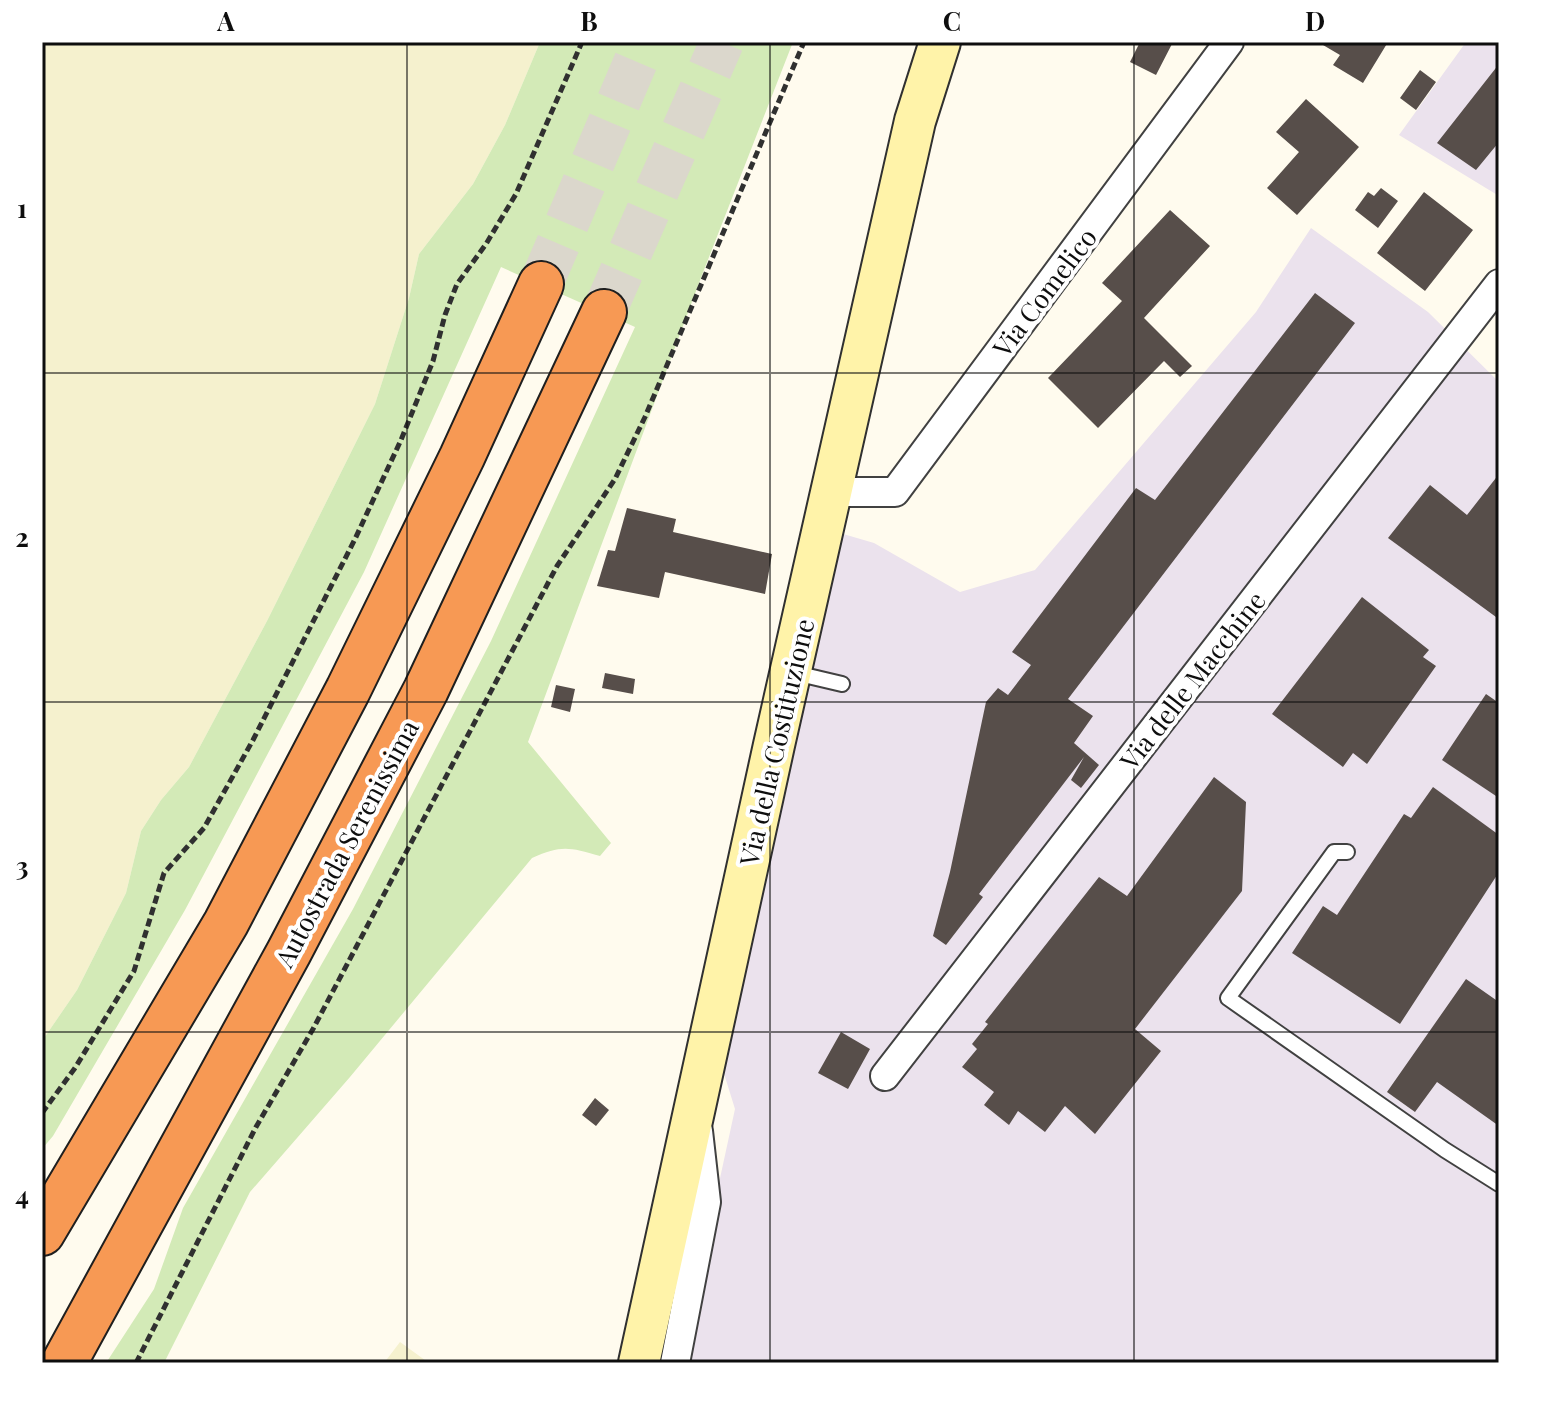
<svg xmlns="http://www.w3.org/2000/svg" width="1541" height="1405" viewBox="0 0 1541 1405" font-family="'Playfair Display',serif">
	<rect width="100%" height="100%" fill="#fffbee"/>
	<path fill="#ebe2ed" d="M 1466,42 L 1499,42 L 1499,196 L 1399,135 Z
		M 1311,228 L 1428,312 L 1499,382 L 1499,1361 L 1497,1363 L 680,1363 L 735,1109 L 717,1051 L 833,531 L 874,543 L 960,592 L 1035,570 L 1256,312 Z"/>
	<path fill="#f5f1ce" d="M 42,42 L 540,42 L 505,125 L 473,184 L 419,254 L 409,298 L 375,404 L 267,621 L 189,767 L 161,800 L 141,831 L 126,893 L 77,990 L 42,1041 Z
		M 400,1342 L 429,1363 L 384,1363 Z"/>
	<path fill="#d3eab7" d="M 540,42 L 793,42 L 702,275 L 528,742 L 611,843 L 600,856 C 569,847 561,845 532,858 L 350,1077 L 250,1192 L 164,1363 L 106,1363 L 154,1289 L 183,1208 L 353,909 L 491,641 L 635,327 L 501,267 L 364,572 L 185,910 L 53,1136 L 42,1149 L 42,1041 L 77,990 L 126,893 L 141,831 L 161,800 L 189,767 L 267,621 L 375,404 L 409,298 L 419,254 L 473,184 L 505,125 Z"/>
	<path fill="#574e4a" d="M 1140,42 L 1173,42 L 1156,75 L 1130,62 Z
		M 1325,42 L 1388,42 L 1363,83 L 1333,65 L 1340,55 L 1323,45 Z
		M 1499,64 L 1499,142 L 1476,170 L 1437,143 Z
		M 1420,70 L 1436,82 L 1416,110 L 1400,98 Z
		M 1306,99 L 1359,147 L 1297,215 L 1267,188 L 1299,152 L 1276,132 Z
		M 1381,188 L 1398,201 L 1378,228 L 1355,210 L 1368,192 L 1374,196 Z
		M 1424,192 L 1473,230 L 1425,291 L 1377,253 Z
		M 1170,210 L 1210,246 L 1144,318 L 1192,366 L 1180,377 L 1164,361 L 1098,428 L 1048,378 L 1122,301 L 1102,283 Z
		M 1315,293 L 1355,323 L 1068,699 L 1093,716 L 1074,743 L 1099,765 L 1081,788 L 1071,780 L 1084,757 L 979,894 L 983,897 L 946,945 L 933,936 L 950,872 L 986,702 L 998,688 L 1008,695 L 1031,665 L 1012,652 L 1136,488 L 1155,500 Z
		M 1499,474 L 1499,613 L 1496,617 L 1388,538 L 1430,485 L 1467,515 Z
		M 627,508 L 676,519 L 673,532 L 772,554 L 765,594 L 665,572 L 659,598 L 597,586 L 608,550 L 615,551 Z
		M 1362,597 L 1429,650 L 1423,657 L 1436,666 L 1367,764 L 1353,753 L 1343,767 L 1272,714 Z
		M 605,673 L 635,679 L 633,694 L 602,688 Z
		M 556,685 L 575,689 L 570,712 L 551,707 Z
		M 1486,694 L 1499,703 L 1499,798 L 1442,760 Z
		M 1214,777 L 1246,802 L 1242,891 L 1135,1029 L 1161,1051 L 1095,1134 L 1065,1106 L 1045,1132 L 1018,1111 L 1009,1125 L 984,1105 L 994,1092 L 962,1067 L 977,1049 L 972,1044 L 988,1024 L 985,1022 L 1099,877 L 1127,896 Z
		M 1433,787 L 1499,835 L 1499,872 L 1400,1024 L 1292,953 L 1323,906 L 1337,915 L 1404,814 L 1411,818 Z
		M 1466,979 L 1496,1000 L 1499,996 L 1499,1126 L 1437,1082 L 1415,1112 L 1387,1092 Z
		M 841,1032 L 870,1049 L 848,1089 L 818,1073 Z
		M 595,1098 L 609,1110 L 596,1126 L 582,1115 Z"/>
	<g fill="none" stroke-linecap="round" stroke-linejoin="round">
		<path stroke="#dbd7cc" stroke-width="44" stroke-dasharray="44 22" stroke-linecap="butt" d="M 541,284 L 644,42
			M 604,312 L 722,42"/>
		<g stroke="#414141" stroke-width="18">
			<path id="service" d="M 791,672 L 842,684
				M 1347,852 L 1334,852 L 1228,998 L 1445,1150 L 1499,1184"/>
		</g>
		<g stroke="#414141" stroke-width="32">
			<path id="minor" d="M 833,492 L 895,492 L 1229,42
				M 885,1076 L 1499,284
				M 675,1363 L 706,1202 L 698,1131"/>
		</g>
		<g stroke="#303030" stroke-width="44">
			<path id="secondary" d="M 639,1363 L 774,745 L 915,121 L 940,42"/>
		</g>
		<g stroke="#1f1f1f" stroke-width="48">
			<path id="motorway" d="M 42,1233 L 226,923 L 348,690 L 462,457 L 541,284
				M 64,1363 L 289,952 L 426,690 L 604,312"/>
		</g>
		<path stroke="#303030" stroke-width="5" stroke-dasharray="8 4" stroke-linecap="butt" d="M 42,1113 L 75,1068 L 134,971 L 164,873 L 204,828 L 253,740 L 355,539 L 401,440 L 433,361 L 445,315 L 457,284 L 486,244 L 516,194 L 582,42
			M 136,1363 L 256,1127 L 313,1029 L 557,566 L 615,479 L 645,417 L 804,42"/>
		<use href="#service" stroke="#fff" stroke-width="14"/>
		<use href="#minor" stroke="#fff" stroke-width="28"/>
		<use href="#secondary" stroke="#fff3a9" stroke-width="40"/>
		<use href="#motorway" stroke="#f79954" stroke-width="44"/>
	</g>
	<path fill="none" stroke="#0e0e0e" stroke-width="2" stroke-opacity="0.55" d="M 407,42 L 407,1363M 770,42 L 770,1363M 1134,42 L 1134,1363M 42,373 L 1499,373M 42,702 L 1499,702M 42,1032 L 1499,1032"/>
	<g text-anchor="middle" dominant-baseline="central" stroke-width="8" stroke-linejoin="round" paint-order="stroke">
		<g font-size="26" fill="#0e0e0e" stroke="#fff">
			<text transform="translate(1044 292) rotate(-53)">Via Comelico</text>
			<text transform="translate(1192 680) rotate(-52)">Via delle Macchine</text>
			<text transform="translate(776 742) rotate(-77)">Via della Costituzione</text>
			<text transform="translate(346 843) rotate(-62)">Autostrada Serenissima</text>
		</g>
	</g>
	<rect width="1541" height="1405" fill="none" stroke="#ffffff" stroke-width="88"/>
	<rect x="44" y="44" width="1453" height="1317" fill="none" stroke="#0e0e0e" stroke-width="3"/>
	<g font-size="26" text-anchor="middle" font-weight="bold" fill="#0e0e0e">
		<text x="226" y="31">A</text>
		<text x="589" y="31">B</text>
		<text x="952" y="31">C</text>
		<text x="1315" y="31">D</text>
		<text x="22" y="218">1</text>
		<text x="22" y="547">2</text>
		<text x="22" y="876">3</text>
		<text x="22" y="1205">4</text>
	</g>
</svg>
